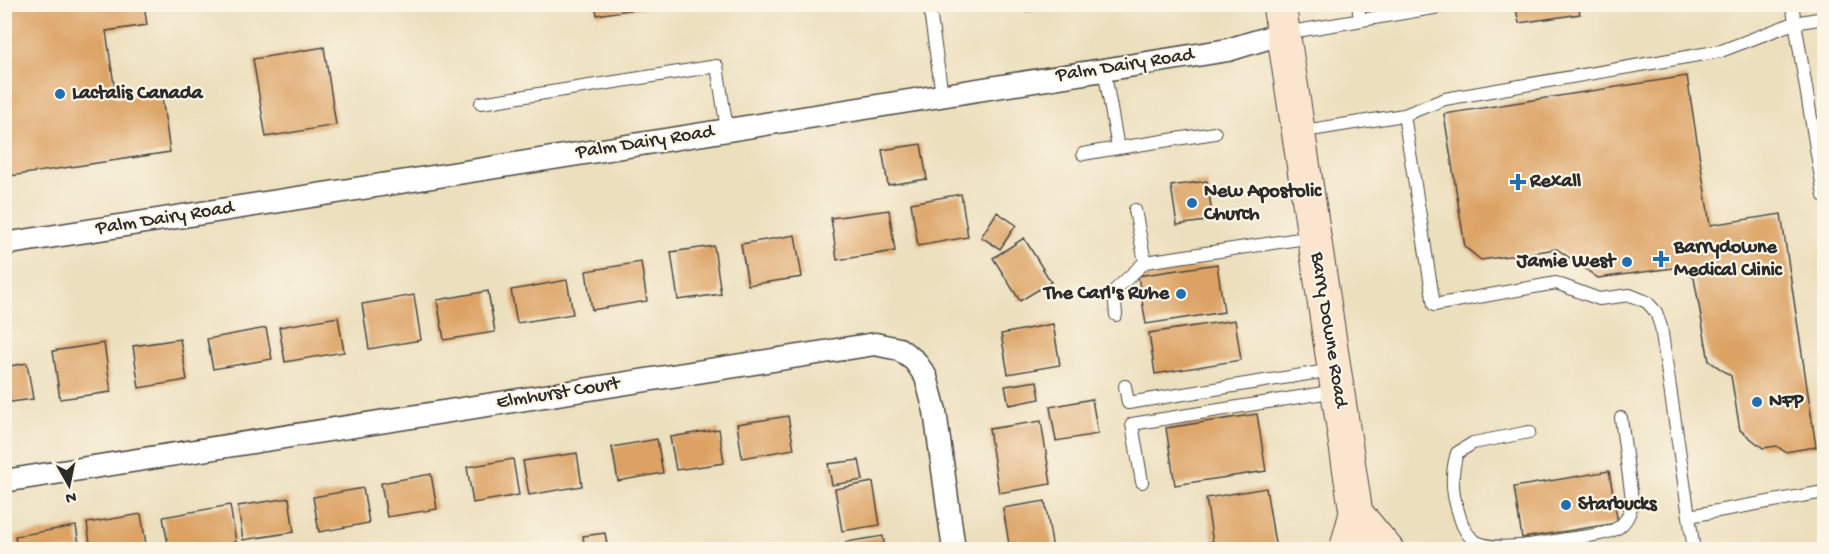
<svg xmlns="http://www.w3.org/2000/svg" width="1829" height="554" viewBox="0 0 1829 554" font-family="'Gochi Hand',sans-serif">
	<rect width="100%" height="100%" fill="#fcf5e5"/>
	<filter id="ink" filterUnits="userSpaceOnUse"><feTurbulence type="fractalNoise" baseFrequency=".0167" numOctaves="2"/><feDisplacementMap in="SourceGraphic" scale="12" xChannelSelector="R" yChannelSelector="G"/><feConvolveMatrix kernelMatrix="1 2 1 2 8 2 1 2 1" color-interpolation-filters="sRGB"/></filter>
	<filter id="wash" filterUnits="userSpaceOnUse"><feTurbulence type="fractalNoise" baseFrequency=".008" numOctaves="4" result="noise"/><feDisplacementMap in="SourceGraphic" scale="24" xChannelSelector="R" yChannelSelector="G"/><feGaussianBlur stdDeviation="1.35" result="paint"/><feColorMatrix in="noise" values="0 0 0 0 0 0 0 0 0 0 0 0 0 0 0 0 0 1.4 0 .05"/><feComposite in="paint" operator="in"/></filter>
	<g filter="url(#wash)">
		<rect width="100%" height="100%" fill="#ecdfbd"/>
		<g id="blocks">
			<path fill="#dca264" d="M 4,4 L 144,4 L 147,25 L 106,31 L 116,98 L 161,91 L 170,152 L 4,177 Z
				M 595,4 L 655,4 L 655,6 L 597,15 Z
				M 1025,4 L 1057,4 L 1057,6 L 1026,11 Z
				M 1515,4 L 1578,4 L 1580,14 L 1519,23 Z
				M 324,47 L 336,125 L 266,137 L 253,59 Z
				M 1687,76 L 1710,225 L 1781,214 L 1816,447 L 1785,452 L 1777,446 L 1763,448 L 1740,430 L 1731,376 L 1709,361 L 1694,278 L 1681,267 L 1598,278 L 1557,249 L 1481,260 L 1465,247 L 1444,114 Z
				M 921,144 L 927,179 L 888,185 L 882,150 Z
				M 1207,181 L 1213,220 L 1177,225 L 1171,186 Z
				M 961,194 L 968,237 L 918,246 L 911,203 Z
				M 889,210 L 895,251 L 837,260 L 831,218 Z
				M 997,212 L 1016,225 L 1000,249 L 981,237 Z
				M 795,235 L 802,277 L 748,285 L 741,244 Z
				M 1024,238 L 1051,282 L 1020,301 L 993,258 Z
				M 714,246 L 721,294 L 678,300 L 671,252 Z
				M 641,262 L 647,301 L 592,310 L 586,271 Z
				M 1217,264 L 1224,312 L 1146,324 L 1138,276 Z
				M 567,280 L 573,314 L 517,323 L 511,290 Z
				M 488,291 L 495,332 L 444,340 L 437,300 Z
				M 414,295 L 421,340 L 369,349 L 362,304 Z
				M 338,317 L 344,352 L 285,362 L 279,327 Z
				M 1235,320 L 1241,360 L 1155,374 L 1149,333 Z
				M 1053,324 L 1060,365 L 1008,374 L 1001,334 Z
				M 266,328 L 272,359 L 213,369 L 207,339 Z
				M 180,339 L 187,380 L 139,388 L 133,346 Z
				M 104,343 L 111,392 L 60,399 L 53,351 Z
				M 27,363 L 33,399 L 4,403 L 4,367 Z
				M 1037,381 L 1040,399 L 1009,405 L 1005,386 Z
				M 1092,399 L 1098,434 L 1056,441 L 1050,407 Z
				M 1257,414 L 1266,471 L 1175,485 L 1166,428 Z
				M 788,416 L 794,449 L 742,458 L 737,424 Z
				M 1041,421 L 1051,484 L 999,493 L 989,429 Z
				M 719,429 L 724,463 L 676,470 L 670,437 Z
				M 657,439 L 663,473 L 618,481 L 612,447 Z
				M 577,453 L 582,486 L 529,495 L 523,461 Z
				M 513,459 L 519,495 L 473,503 L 467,467 Z
				M 859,460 L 863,480 L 832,485 L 828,464 Z
				M 1609,471 L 1618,523 L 1522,538 L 1514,487 Z
				M 431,474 L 437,509 L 387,517 L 381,483 Z
				M 873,482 L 880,525 L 842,531 L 835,489 Z
				M 363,488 L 369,523 L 319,532 L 313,497 Z
				M 1266,488 L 1276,550 L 1214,550 L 1206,498 Z
				M 289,498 L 294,532 L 243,540 L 238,506 Z
				M 1045,501 L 1053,550 L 1010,550 L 1003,508 Z
				M 230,505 L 236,542 L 193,550 L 169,550 L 163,517 Z
				M 141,514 L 147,550 L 91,550 L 87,523 Z
				M 76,526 L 80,550 L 17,550 L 15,536 Z
				M 605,533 L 608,550 L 585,550 L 583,536 Z
				M 883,536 L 885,550 L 847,550 L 846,542 Z"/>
		</g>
	</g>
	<g filter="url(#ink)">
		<use href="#blocks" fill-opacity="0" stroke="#484641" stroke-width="1.5"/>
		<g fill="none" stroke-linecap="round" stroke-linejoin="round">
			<g stroke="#484641" stroke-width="14">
				<path id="lane" d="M 929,4 L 942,95
					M 1358,4 L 1360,20
					M 1792,4 L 1824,196
					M 1285,33 L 1457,4
					M 1104,69 L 1118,148 L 1215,133
					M 481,103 L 717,66 L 727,129
					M 1298,132 L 1404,115
					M 1083,154 L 1118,148
					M 1135,210 L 1145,262
					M 1116,315 L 1114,291 L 1145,262 L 1313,237
					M 1125,386 L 1128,403 L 1333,370
					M 1529,432 L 1473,443 L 1457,453 C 1451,473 1451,491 1458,511 C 1461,522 1464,531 1472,539 C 1490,554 1544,543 1566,539 C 1580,537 1609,535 1619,527 C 1629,519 1631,510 1632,499 L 1621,418
					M 1142,482 L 1132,424 L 1336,391
					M 1689,516 L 1824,492
					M 1694,550 L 1661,327 L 1656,312 L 1647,302 L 1630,295 L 1599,299 L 1556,283 L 1434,305 L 1404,115 L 1445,99 L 1721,51 L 1794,23 L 1824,18"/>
			</g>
			<g stroke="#484641" stroke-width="25">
				<path id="street" d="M 4,244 L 490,168 L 1228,50 L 1284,33
					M 4,481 L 875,344 L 899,349 L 915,361 L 926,377 L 935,411 L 954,550"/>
			</g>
			<g stroke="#484641" stroke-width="35">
				<path id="secondary" d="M 1279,4 L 1356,513 L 1346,550
					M 1356,513 L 1387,550"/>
			</g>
			<use href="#lane" stroke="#fff" stroke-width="12"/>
			<use href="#street" stroke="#fff" stroke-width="22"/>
			<use href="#secondary" stroke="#fbe5cf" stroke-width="33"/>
		</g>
	</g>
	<g fill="#1f6fb2" stroke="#fcf5e5" stroke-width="2">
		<circle cx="60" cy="94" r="6"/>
		<path d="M1515 173h6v6h6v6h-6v6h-6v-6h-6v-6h6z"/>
		<circle cx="1192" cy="203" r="6"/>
		<path d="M1658 250h6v6h6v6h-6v6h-6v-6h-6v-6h6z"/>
		<circle cx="1627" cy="262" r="6"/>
		<circle cx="1181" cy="294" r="6"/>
		<circle cx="1757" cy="402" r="6"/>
		<circle cx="1566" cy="505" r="6"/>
	</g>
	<g text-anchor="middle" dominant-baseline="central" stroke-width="4.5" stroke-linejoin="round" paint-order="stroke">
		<g font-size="20" fill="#2b2b2b" stroke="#fcf5e5">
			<text transform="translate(1125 66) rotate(-9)">Palm Dairy Road</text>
			<text transform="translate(645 143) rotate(-9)">Palm Dairy Road</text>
			<text transform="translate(165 219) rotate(-9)">Palm Dairy Road</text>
			<text transform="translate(1328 330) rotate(81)">Barry Downe Road</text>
			<text transform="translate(558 394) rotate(-9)">Elmhurst Court</text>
		</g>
		<g font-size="20" font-weight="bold" fill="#2b2b2b" stroke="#fcf5e5" text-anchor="start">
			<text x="72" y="94">Lactalis Canada</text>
			<text x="1530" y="182">Rexall</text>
			<text x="1204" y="192">New Apostolic<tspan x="1204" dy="23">Church</tspan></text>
			<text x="1674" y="248">Barrydowne<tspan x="1674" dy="23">Medical Clinic</tspan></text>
			<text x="1615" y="262" text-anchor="end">Jamie West</text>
			<text x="1169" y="294" text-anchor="end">The Carl's Ruhe</text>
			<text x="1769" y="402">NFP</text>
			<text x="1578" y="505">Starbucks</text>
		</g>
	</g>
	<rect width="1829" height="554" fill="none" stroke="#fcf5e5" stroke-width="24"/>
	<g transform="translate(69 485) rotate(171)" stroke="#fcf5e5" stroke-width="4.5" paint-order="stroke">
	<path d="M0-4.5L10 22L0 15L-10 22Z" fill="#2b2b2b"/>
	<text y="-9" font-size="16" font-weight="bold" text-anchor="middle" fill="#2b2b2b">N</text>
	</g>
</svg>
